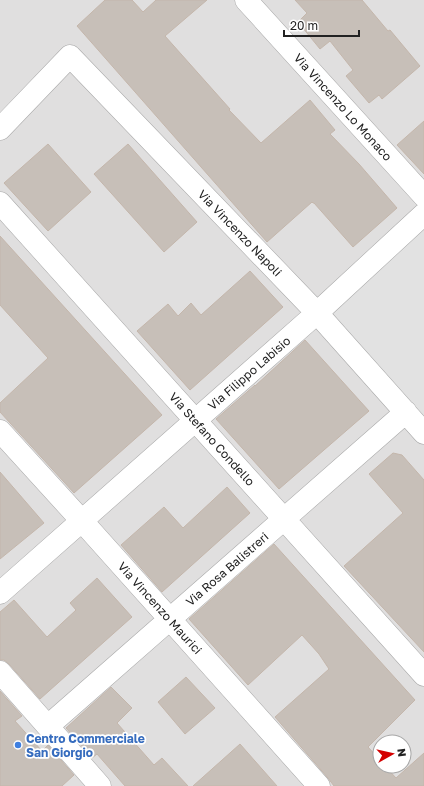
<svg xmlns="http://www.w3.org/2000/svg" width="424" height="786" viewBox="0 0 424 786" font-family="'Golos Text',sans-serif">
	<rect width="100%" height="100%" fill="#f2efe9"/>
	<path fill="#e0dfdf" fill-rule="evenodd" d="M 0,0 L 424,0 L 424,786 L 0,786 ZM 380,742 L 404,742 L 404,766 L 380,766 Z"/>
	<path fill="#e2e2e2" d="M 424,229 L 424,418 L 331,311 Z"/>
	<path fill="#c7bfb8" stroke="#c4b6ab" d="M 105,0 L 132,0 L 143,12 L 156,0 L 207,0 L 165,36 L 230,109 L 229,110 L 261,143 L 310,100 L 335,130 L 330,134 L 359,164 L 397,208 L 353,247 L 314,203 L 313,203 L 312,202 L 267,242 L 77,26 Z
		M 295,0 L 362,0 L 388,31 L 390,30 L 420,66 L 382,99 L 379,95 L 369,103 L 346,76 L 353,70 L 330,41 L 320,49 L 298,22 L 307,13 Z
		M 424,121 L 424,174 L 397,145 Z
		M 48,144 L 91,192 L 48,231 L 4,183 Z
		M 128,144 L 197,222 L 164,252 L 94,174 Z
		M 0,236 L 162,415 L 74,493 L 0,412 L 0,403 L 48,358 L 0,305 Z
		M 250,271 L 283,307 L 190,390 L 137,331 L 168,304 L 178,316 L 191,303 L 201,315 Z
		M 305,340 L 369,411 L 279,489 L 216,419 L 255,385 L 255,386 Z
		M 393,453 L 402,455 L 424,480 L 424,652 L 344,566 L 403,513 L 369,474 Z
		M 0,472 L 44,523 L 0,559 Z
		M 227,487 L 250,513 L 162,592 L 121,545 L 164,507 L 183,528 Z
		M 274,544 L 415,700 L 368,747 L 380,760 L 380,766 L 385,766 L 396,778 L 424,753 L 424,786 L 334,786 L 328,778 L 275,717 L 329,669 L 319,654 L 302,635 L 248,685 L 189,619 Z
		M 97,578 L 132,617 L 40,699 L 9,664 L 4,660 L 0,660 L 0,612 L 14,600 L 47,637 L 76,610 L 70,603 Z
		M 186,677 L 215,708 L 185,734 L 158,702 Z
		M 111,687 L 132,708 L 117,723 L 154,765 L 162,758 L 188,786 L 125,786 L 97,754 L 92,758 L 66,728 Z
		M 0,691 L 22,716 L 15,721 L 42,751 L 48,745 L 74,775 L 62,786 L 0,786 Z
		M 240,744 L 277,786 L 193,786 Z"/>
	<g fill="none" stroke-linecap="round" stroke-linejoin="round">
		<g stroke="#a9a9a9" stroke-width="23">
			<path id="minor" d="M 246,0 L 424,196
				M 0,129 L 70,56 L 317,313 L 424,433
				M 0,203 L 424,675
				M 0,431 L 82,521 L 319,786
				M 0,593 L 317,313 L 424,214
				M 0,672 L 100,786
				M 48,726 L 406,412"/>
		</g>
		<use href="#minor" stroke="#fff" stroke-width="22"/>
	</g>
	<circle fill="#3f7fe0" stroke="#fff" stroke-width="1.5" cx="18" cy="745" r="4"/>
	<g text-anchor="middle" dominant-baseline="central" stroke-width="3.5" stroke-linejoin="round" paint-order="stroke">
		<g font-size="12" fill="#222" stroke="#fff">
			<text transform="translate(343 107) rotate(48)">Via Vincenzo Lo Monaco</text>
			<text transform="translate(240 233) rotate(46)">Via Vincenzo Napoli</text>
			<text transform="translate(249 373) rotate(-41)">Via Filippo Labisio</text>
			<text transform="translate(212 439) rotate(48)">Via Stefano Condello</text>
			<text transform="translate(227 569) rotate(-41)">Via Rosa Balistreri</text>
			<text transform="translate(160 608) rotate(48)">Via Vincenzo Maurici</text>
		</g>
		<g font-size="12" font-weight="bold" fill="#366cbe" stroke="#fff" text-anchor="start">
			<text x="26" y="738">Centro Commerciale<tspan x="26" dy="14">San Giorgio</tspan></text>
		</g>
	</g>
	<g transform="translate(392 754) rotate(82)"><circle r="19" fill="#ffffff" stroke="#a7a7a7"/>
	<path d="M0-3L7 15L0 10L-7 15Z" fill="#d40000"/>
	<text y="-6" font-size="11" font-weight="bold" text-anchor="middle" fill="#222222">N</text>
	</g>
	<path d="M284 30v6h75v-6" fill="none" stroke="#222222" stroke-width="2"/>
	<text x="290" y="30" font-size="12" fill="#222222" stroke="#ffffff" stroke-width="3" paint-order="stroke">20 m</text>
</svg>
